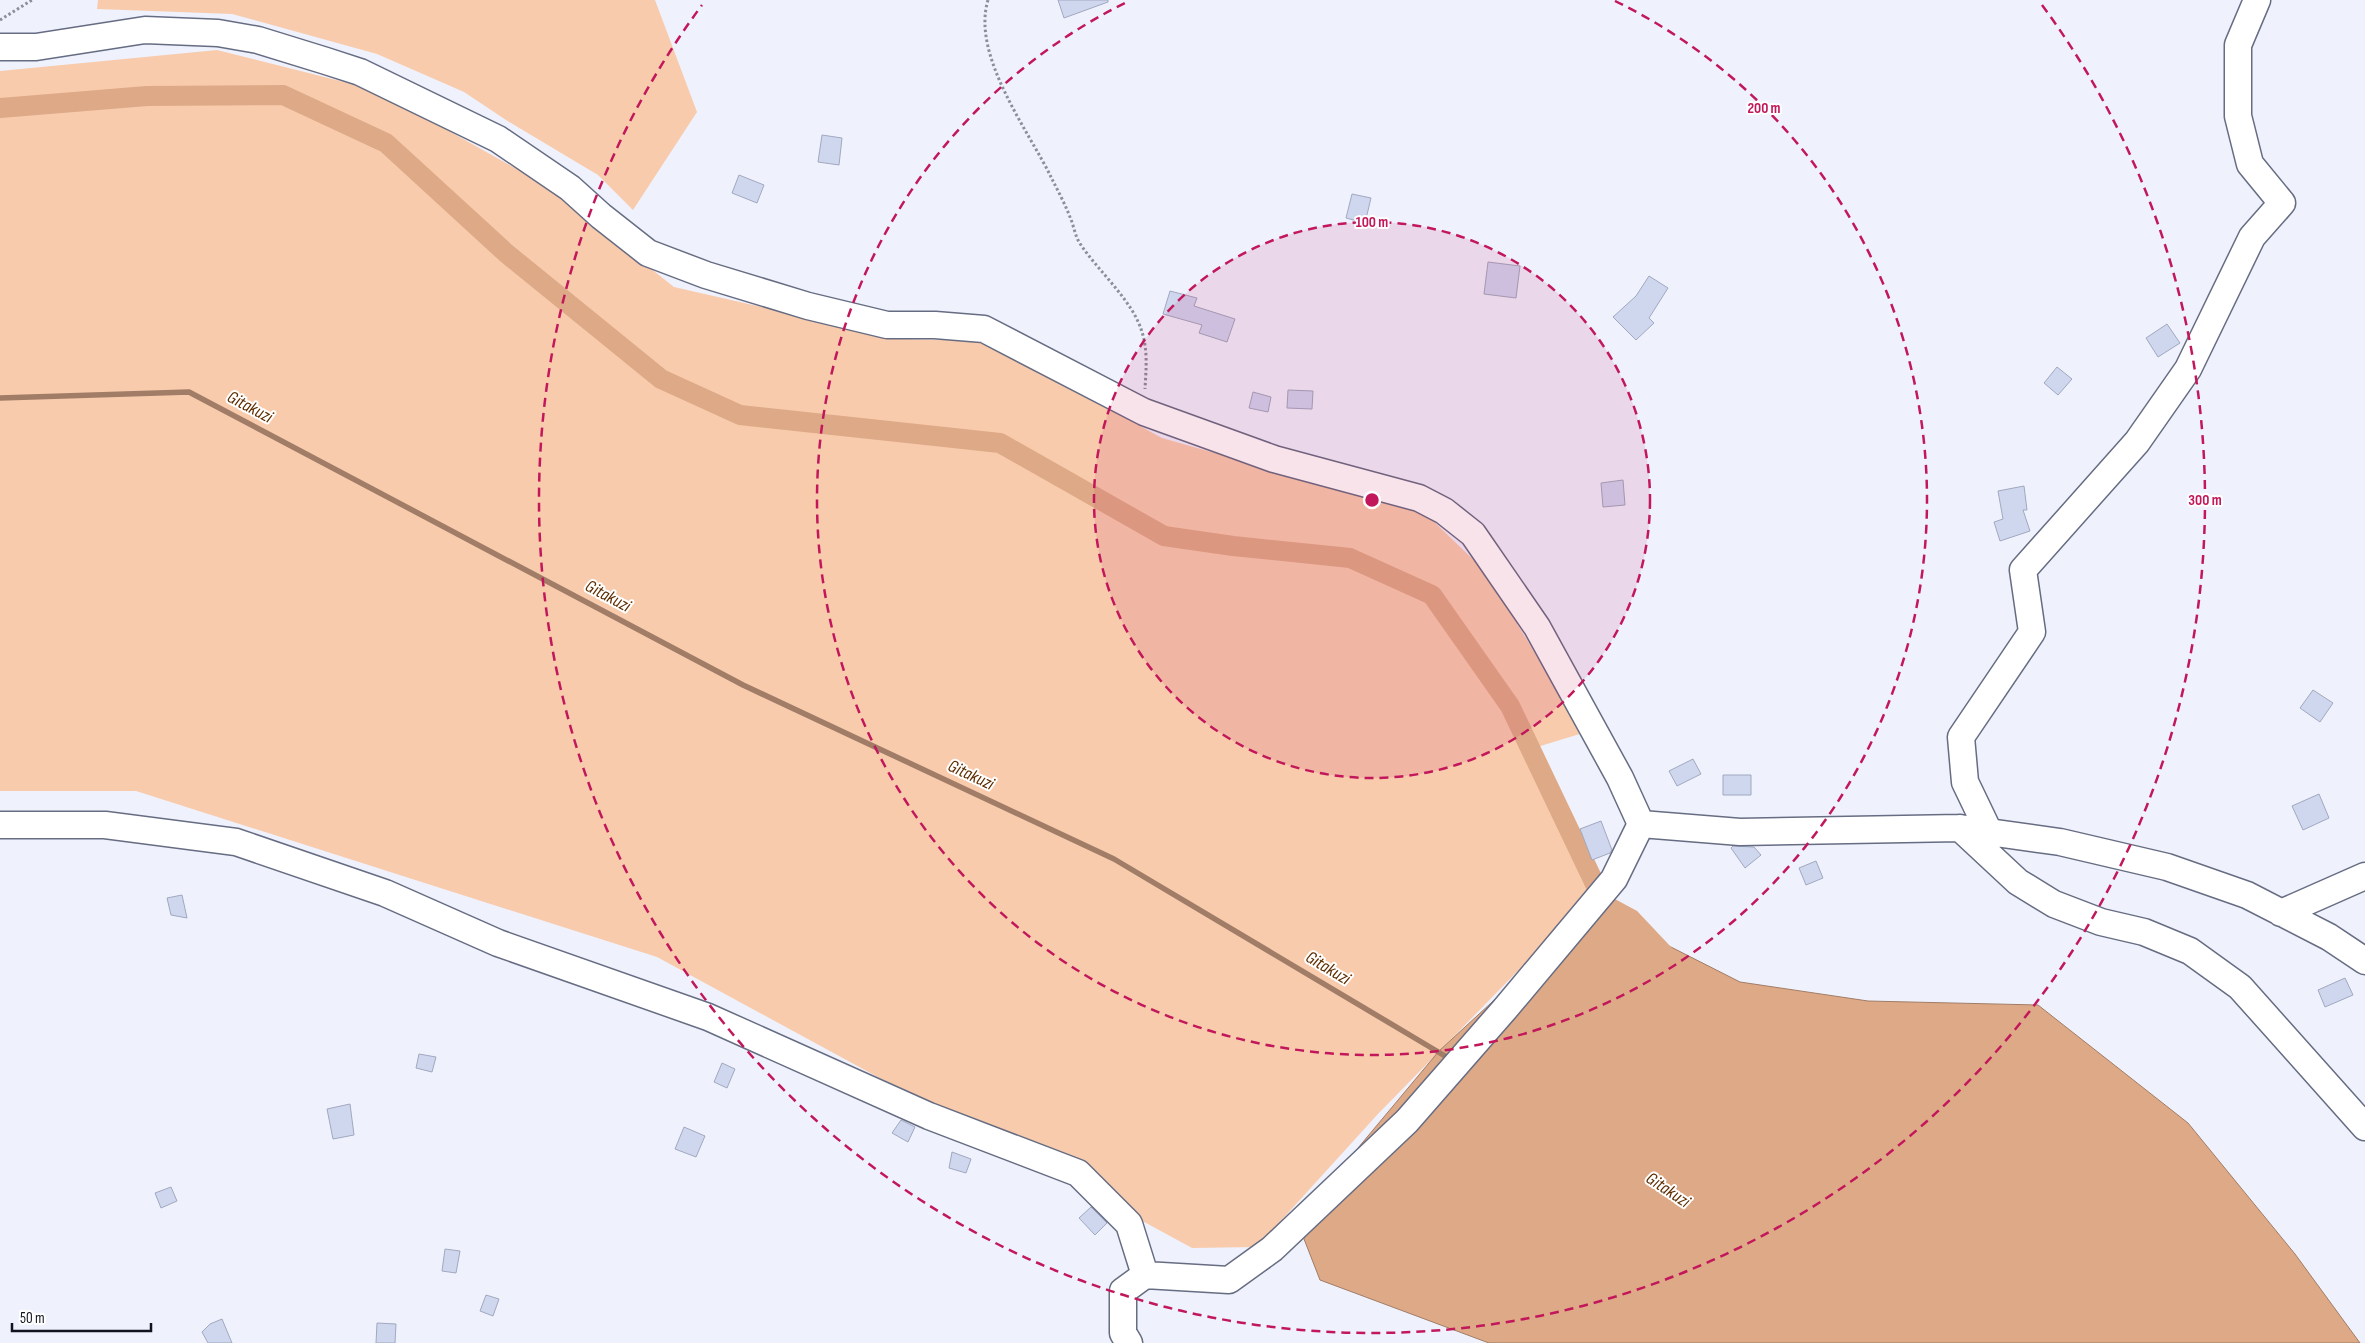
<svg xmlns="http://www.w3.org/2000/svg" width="2365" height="1343" viewBox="0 0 2365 1343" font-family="'Sofia Sans Condensed',sans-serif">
	<rect width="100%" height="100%" fill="#eff2fd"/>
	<path fill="#f8cbad" d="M 98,0 L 655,0 L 697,112 L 633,210 L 598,175 L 506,120 L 464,92 L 377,54 L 232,14 L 97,9 Z
		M 217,50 L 376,90 L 547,186 L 674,287 L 902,339 L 984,341 L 1162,438 L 1425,513 L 1486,572 L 1583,733 L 1534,748 L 1591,867 L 1595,892 L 1377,1115 L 1257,1247 L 1192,1248 L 657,957 L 136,791 L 0,791 L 0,71 Z"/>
	<path fill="#dea986" stroke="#a17c66" d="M 1594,908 L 1740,982 L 1868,1001 L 2038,1005 L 2188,1123 L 2295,1254 L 2360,1343 L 1489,1343 L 1320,1280 L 1297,1221 L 1439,1051 Z"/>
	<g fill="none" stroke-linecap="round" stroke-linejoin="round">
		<path stroke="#a17c66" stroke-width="5.5" d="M 0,398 L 189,392 L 743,685 L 1114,859 L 1445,1056"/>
		<path stroke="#dea986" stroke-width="20" d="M 0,108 L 147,96 L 283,95 L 386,143 L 506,253 L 661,379 L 740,415 L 1000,443 L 1164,536 L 1233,546 L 1350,558 L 1432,595 L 1510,706 L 1605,905 L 1631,919 L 1664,954"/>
	</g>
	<path fill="#cfd7ef" stroke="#a1a8bf" d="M 1058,0 L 1108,0 L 1108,2 L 1064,18 Z
		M 822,135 L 842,138 L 839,165 L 818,162 Z
		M 739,175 L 764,185 L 757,203 L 732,193 Z
		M 1352,194 L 1371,198 L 1365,223 L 1346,218 Z
		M 1488,262 L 1520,266 L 1516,298 L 1484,294 Z
		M 1649,276 L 1668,288 L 1649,318 L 1654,323 L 1636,340 L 1613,317 L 1636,296 Z
		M 1170,291 L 1197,298 L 1194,306 L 1235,319 L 1227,342 L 1199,333 L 1202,325 L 1163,314 Z
		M 2167,324 L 2180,343 L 2158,357 L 2146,338 Z
		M 2057,367 L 2072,379 L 2058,395 L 2044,383 Z
		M 1288,390 L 1313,391 L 1312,409 L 1287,408 Z
		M 1253,392 L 1271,397 L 1268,412 L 1249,408 Z
		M 1623,480 L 1625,505 L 1603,507 L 1601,483 Z
		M 2024,486 L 2027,510 L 2023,510 L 2030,531 L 2000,541 L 1994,522 L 2003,519 L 1998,491 Z
		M 2313,690 L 2333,703 L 2320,722 L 2300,708 Z
		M 1693,759 L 1701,774 L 1677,786 L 1669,771 Z
		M 1723,775 L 1751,775 L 1751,795 L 1723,795 Z
		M 2319,794 L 2329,818 L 2303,830 L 2292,806 Z
		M 1601,821 L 1612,850 L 1610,853 L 1592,860 L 1580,829 Z
		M 1733,846 L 1754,847 L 1761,855 L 1745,868 L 1731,848 Z
		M 1816,861 L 1823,878 L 1806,885 L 1799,868 Z
		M 182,895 L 187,918 L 171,915 L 167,898 Z
		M 2345,978 L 2353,995 L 2325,1007 L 2318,990 Z
		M 419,1054 L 436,1057 L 432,1072 L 416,1068 Z
		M 722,1063 L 735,1069 L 727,1088 L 714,1082 Z
		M 350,1104 L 354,1135 L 333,1139 L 327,1109 Z
		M 901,1120 L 915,1127 L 908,1142 L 892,1133 Z
		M 684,1127 L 705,1136 L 696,1157 L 675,1149 Z
		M 952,1152 L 971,1159 L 966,1173 L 949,1168 Z
		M 171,1187 L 177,1201 L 161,1208 L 155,1193 Z
		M 1091,1207 L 1107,1223 L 1095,1235 L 1079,1218 Z
		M 445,1249 L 460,1251 L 456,1273 L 442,1271 Z
		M 486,1295 L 499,1299 L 493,1316 L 480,1311 Z
		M 222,1319 L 232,1343 L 208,1343 L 202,1332 L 210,1324 Z
		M 377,1323 L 396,1324 L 395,1343 L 376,1343 Z"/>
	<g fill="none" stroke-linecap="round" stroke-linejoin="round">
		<g stroke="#666c82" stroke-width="29">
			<path id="minor" d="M 0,47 L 36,47 L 145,30 L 218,33 L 258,40 L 326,61 L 360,72 L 498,139 L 570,188 L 601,216 L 648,253 L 706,275 L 808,306 L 887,325 L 935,325 L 984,329 L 1144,412 L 1274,459 L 1419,498 L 1444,511 L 1473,534 L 1537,627 L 1620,778 L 1641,824 L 1614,879 L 1504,1010 L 1407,1121 L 1272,1249 L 1229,1280 L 1145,1275 L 1123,1291 L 1123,1333 L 1129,1343
				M 1641,824 L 1740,832 L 1960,828 L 2060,842 L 2167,867 L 2247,895 L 2329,937 L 2365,961
				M 0,825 L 105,825 L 236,842 L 385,893 L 498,943 L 708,1017 L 929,1116 L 1078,1173 L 1129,1224 L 1145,1275
				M 1960,828 L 2018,882 L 2054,904 L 2101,922 L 2144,932 L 2190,951 L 2240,987 L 2365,1127
				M 1989,832 L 1965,782 L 1961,737 L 2032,632 L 2023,570 L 2137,442 L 2188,369 L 2252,237 L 2282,203 L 2250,164 L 2238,116 L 2238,45 L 2257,0
				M 2281,913 L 2365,876"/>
		</g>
		<path stroke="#8c8e99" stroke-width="3" stroke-dasharray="2.5 2.5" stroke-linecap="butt" d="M 988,0 C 971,56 1029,131 1052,179 C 1058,191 1065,204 1070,217 C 1074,226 1075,237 1081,245 C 1099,272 1133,301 1142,332 C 1148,351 1146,370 1145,389
			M 0,20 L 32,0"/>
		<use href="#minor" stroke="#fff" stroke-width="26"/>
	</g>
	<circle cx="1372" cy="500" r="278" fill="#c2185b" fill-opacity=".12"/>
	<g fill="none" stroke="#c2185b" stroke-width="2.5" stroke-dasharray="9 6">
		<circle cx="1372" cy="500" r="278"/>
		<path d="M1615 1A555 555 0 1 1 1129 1"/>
		<path d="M2042 5A833 833 0 1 1 702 5"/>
	</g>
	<g text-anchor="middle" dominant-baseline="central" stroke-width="4" stroke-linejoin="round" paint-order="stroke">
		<g font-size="18" font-style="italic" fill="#5e2d01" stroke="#fff">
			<text transform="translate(250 407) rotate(28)">Gitakuzi</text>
			<text transform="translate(608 596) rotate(28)">Gitakuzi</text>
			<text transform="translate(971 775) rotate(25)">Gitakuzi</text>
			<text transform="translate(1328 968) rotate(31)">Gitakuzi</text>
			<text transform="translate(1668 1190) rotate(34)">Gitakuzi</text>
		</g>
	</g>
	<circle cx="1372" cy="500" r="8" fill="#c2185b" stroke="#fff" stroke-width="2.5"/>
	<g font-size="15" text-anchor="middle" font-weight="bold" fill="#c2185b" stroke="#fff" stroke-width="4" stroke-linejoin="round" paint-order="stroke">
		<text x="1764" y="113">200 m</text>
		<text x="1372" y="227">100 m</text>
		<text x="2205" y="505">300 m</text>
	</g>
	<path d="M12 1323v8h139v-8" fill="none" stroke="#12141d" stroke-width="2.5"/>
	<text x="20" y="1323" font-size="15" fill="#12141d" stroke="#ffffff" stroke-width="4" paint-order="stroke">50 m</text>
</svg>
